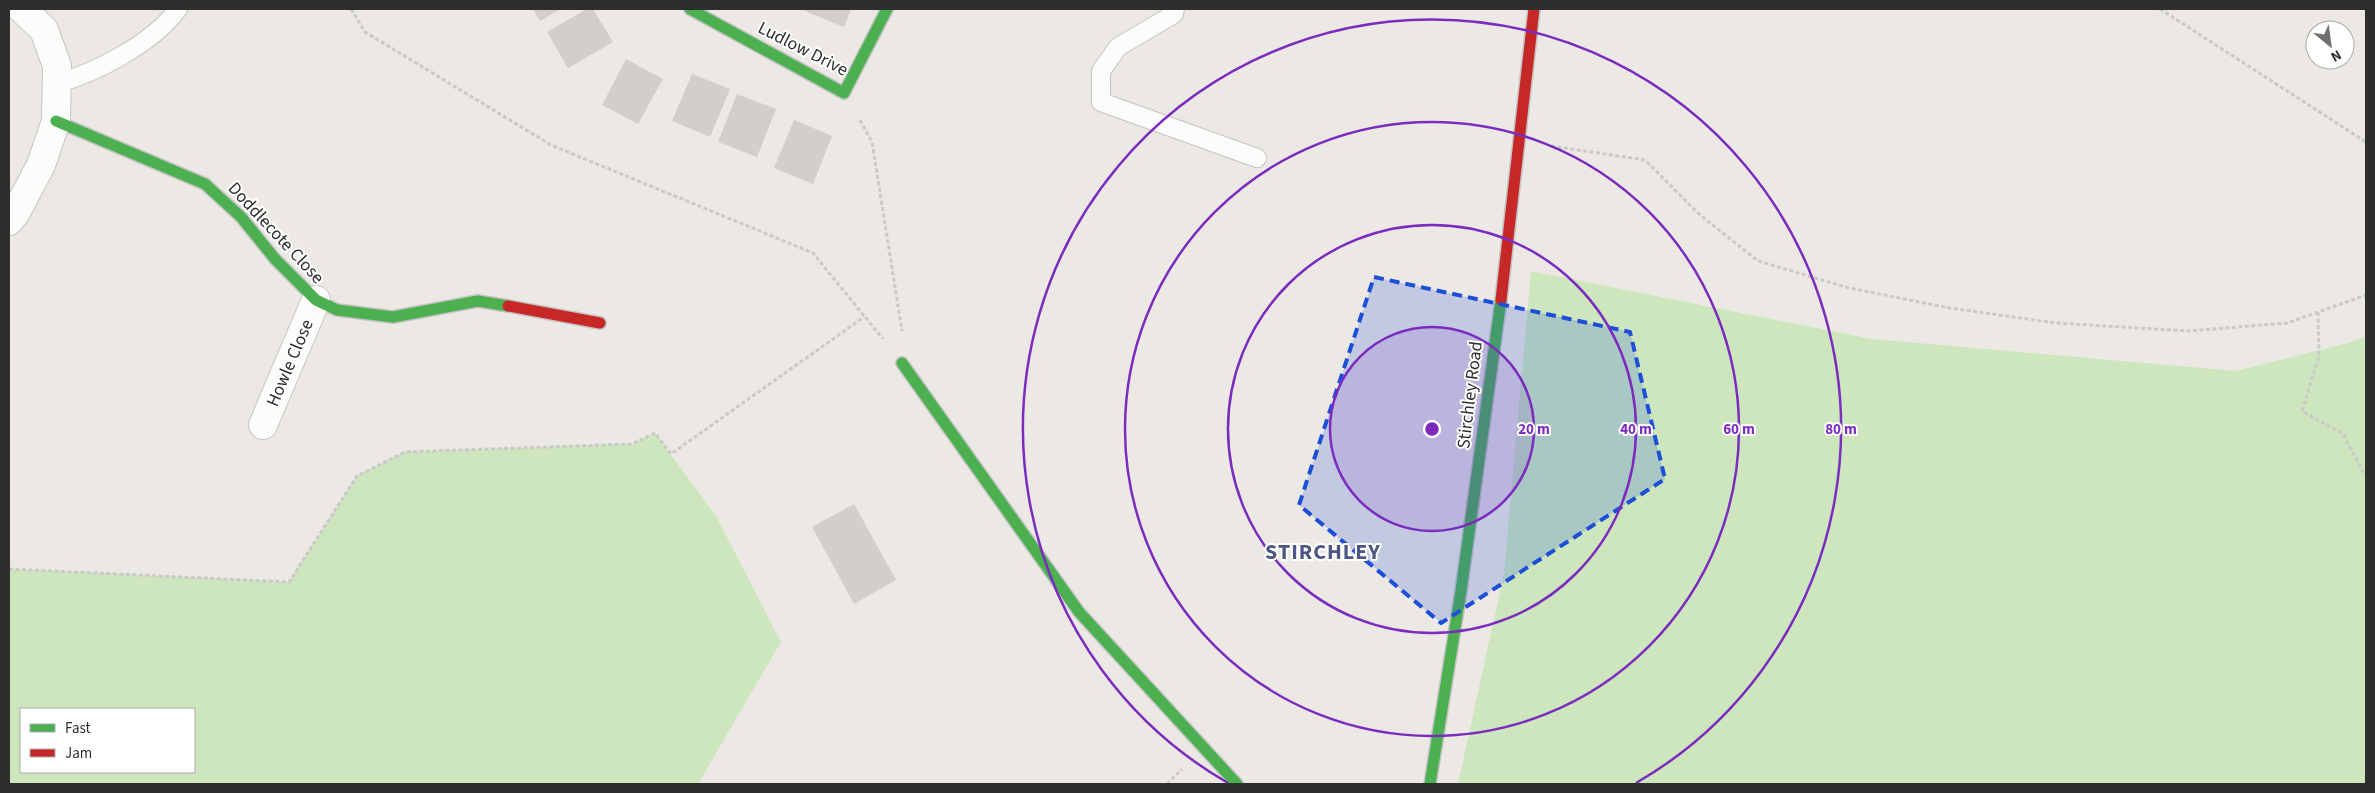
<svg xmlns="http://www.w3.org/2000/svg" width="2375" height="793" viewBox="0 0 2375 793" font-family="'Source Sans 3',sans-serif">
	<rect width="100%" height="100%" fill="#ece8e4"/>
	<path fill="#cee6be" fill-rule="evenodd" d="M 1531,271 L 1872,339 L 2236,371 L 2352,342 L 2366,336 L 2366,784 L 1458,784 L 1504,573 Z
		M 655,433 L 716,516 L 781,642 L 698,784 L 9,784 L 9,569 L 289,582 L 357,476 L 405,452 L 632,444 ZM 194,709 L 194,772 L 21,772 L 21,709 Z"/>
	<path fill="#d1cecb" d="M 533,9 L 560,9 L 540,21 Z
		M 587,9 L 593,9 L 613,42 L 568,68 L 547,32 Z
		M 806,9 L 851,9 L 844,27 L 805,11 Z
		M 626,59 L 663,79 L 638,124 L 602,105 Z
		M 692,74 L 730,89 L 710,137 L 672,121 Z
		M 737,94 L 776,109 L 757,157 L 718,142 Z
		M 794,120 L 832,136 L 813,184 L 774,168 Z
		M 854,504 L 896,580 L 854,604 L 812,527 Z"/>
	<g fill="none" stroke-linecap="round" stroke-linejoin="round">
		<g stroke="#c5c4c5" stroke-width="20">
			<path id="lane" d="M 1175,9 L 1174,14 L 1118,47 L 1101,71 L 1101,102 L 1257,158
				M 56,84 C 97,72 152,44 178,9"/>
		</g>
		<g stroke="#c5c4c5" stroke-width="30">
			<path id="street" d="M 9,221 L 15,214 L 41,165 L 56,121 L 57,66 L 44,30 L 22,9
				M 263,425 L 316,300"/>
		</g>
		<g stroke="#c5c4c5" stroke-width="14">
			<path id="fast" d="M 690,9 L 844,93 L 887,9
				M 56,121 L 205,184 L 241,217 L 275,259 L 316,300 L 337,310 L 393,317 L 478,301 L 508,306
				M 902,363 L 1079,612 L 1237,784
				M 1430,784 L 1461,591 L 1501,300"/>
		</g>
		<g stroke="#c5c4c5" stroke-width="14">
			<path id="jam" d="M 1501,300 L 1534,9
				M 508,306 L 600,323"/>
		</g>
		<path stroke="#c9c9c8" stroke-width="3" stroke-dasharray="4 2.5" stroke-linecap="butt" d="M 351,9 L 365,32 L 551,145 L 813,253 L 883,339
			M 2160,9 L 2366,142
			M 860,120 L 872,142 L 902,331
			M 1551,146 L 1645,160 L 1699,214 L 1758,261 L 1849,288 L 1950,308 L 2056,323 L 2188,331 L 2287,323 L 2366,295
			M 2318,312 L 2319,356 L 2302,411 L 2343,434 L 2366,477
			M 9,569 L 289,582 L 357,476 L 405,452 L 632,444 L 655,433 L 671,454 L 864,317
			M 1167,784 L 1182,769"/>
		<use href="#lane" stroke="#fcfcfb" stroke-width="18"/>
		<use href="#street" stroke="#fcfcfb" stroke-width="28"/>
		<use href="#fast" stroke="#4caf50" stroke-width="11"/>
		<use href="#jam" stroke="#c62828" stroke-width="11"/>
	</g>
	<path fill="#1d4ed8" fill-opacity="0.2" stroke="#1d4ed8" stroke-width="4" stroke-dasharray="10 6" stroke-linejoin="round" d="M 1374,277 L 1630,332 L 1665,479 L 1441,623 L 1299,505 Z"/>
	<circle cx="1432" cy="429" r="102" fill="#7b2cbf" fill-opacity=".12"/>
	<g fill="none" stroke="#7b2cbf" stroke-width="2.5">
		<circle cx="1432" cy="429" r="102"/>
		<circle cx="1432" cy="429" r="204"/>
		<circle cx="1432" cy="429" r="307"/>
		<path d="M1228 783A409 409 0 1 1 1636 783"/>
	</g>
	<g text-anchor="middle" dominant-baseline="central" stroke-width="4" stroke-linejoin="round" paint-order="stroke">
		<g font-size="18" fill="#2e2e2e" stroke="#fff">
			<text transform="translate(803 49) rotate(27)">Ludlow Drive</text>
			<text transform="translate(276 233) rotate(47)">Doddlecote Close</text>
			<text transform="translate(290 363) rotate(-67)">Howle Close</text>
			<text transform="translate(1470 395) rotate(-83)">Stirchley Road</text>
		</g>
		<g font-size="22" font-weight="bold" letter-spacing="1" fill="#4d5680" stroke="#fff">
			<text x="1323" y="552">STIRCHLEY</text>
		</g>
	</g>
	<circle cx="1432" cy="429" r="8" fill="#7b2cbf" stroke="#fff" stroke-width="2.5"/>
	<g font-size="15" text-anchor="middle" font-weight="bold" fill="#7b2cbf" stroke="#fff" stroke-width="4" stroke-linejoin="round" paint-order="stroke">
		<text x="1534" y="434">20 m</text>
		<text x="1636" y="434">40 m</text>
		<text x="1739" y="434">60 m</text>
		<text x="1841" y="434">80 m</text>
	</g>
	<rect width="2375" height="793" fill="none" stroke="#2e2e2e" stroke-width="20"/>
	<rect x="20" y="708" width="175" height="65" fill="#ffffff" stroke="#ababab"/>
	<rect x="30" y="724" width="25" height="8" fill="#4caf50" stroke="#ababab"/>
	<text x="65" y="733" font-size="15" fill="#2e2e2e">Fast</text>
	<rect x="30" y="749" width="25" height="8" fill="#c62828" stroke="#ababab"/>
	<text x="65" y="758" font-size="15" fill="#2e2e2e">Jam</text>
	<g transform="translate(2330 45) rotate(151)"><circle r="24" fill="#ffffff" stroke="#ababab"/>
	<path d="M0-4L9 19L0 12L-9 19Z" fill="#706f6e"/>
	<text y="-8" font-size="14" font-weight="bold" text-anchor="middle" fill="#2e2e2e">N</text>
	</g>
</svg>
